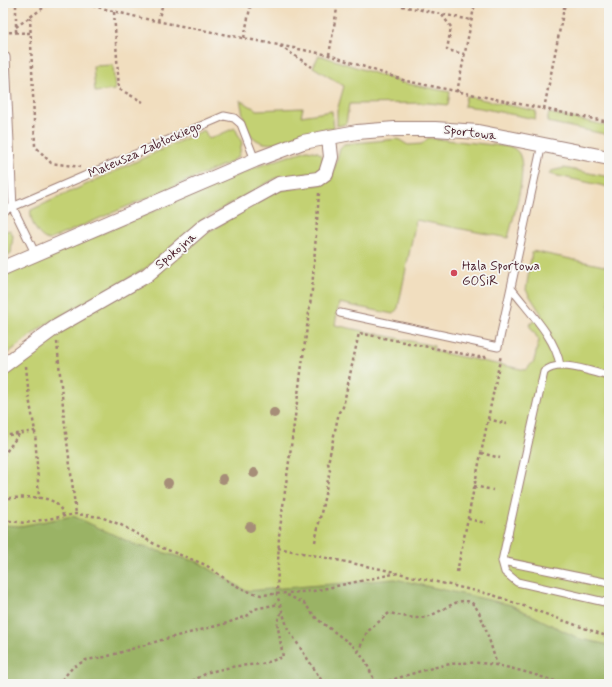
<svg xmlns="http://www.w3.org/2000/svg" width="612" height="687" viewBox="0 0 612 687" font-family="Mynerve,sans-serif">
	<rect width="100%" height="100%" fill="#f6f6f2"/>
	<filter id="ink" filterUnits="userSpaceOnUse"><feTurbulence type="fractalNoise" baseFrequency=".025" numOctaves="2"/><feDisplacementMap in="SourceGraphic" scale="8" xChannelSelector="R" yChannelSelector="G"/><feConvolveMatrix kernelMatrix="1 2 1 2 8 2 1 2 1" color-interpolation-filters="sRGB"/></filter>
	<filter id="wash" filterUnits="userSpaceOnUse"><feTurbulence type="fractalNoise" baseFrequency=".012" numOctaves="4" result="noise"/><feDisplacementMap in="SourceGraphic" scale="16" xChannelSelector="R" yChannelSelector="G"/><feGaussianBlur stdDeviation="0.9" result="paint"/><feColorMatrix in="noise" values="0 0 0 0 0 0 0 0 0 0 0 0 0 0 0 0 0 1.4 0 .05"/><feComposite in="paint" operator="in"/></filter>
	<g filter="url(#wash)">
		<rect width="100%" height="100%" fill="#f1debf"/>
		<path fill="#c3d173" stroke="#86784f" d="M 319,55 L 404,83 L 450,92 L 448,105 L 428,103 L 349,104 L 346,124 L 337,126 L 337,111 L 344,86 L 313,67 Z
			M 113,65 L 115,90 L 95,92 L 93,66 Z
			M 466,96 L 536,111 L 535,119 L 480,108 L 464,106 Z
			M 240,100 L 257,110 L 303,108 L 301,116 L 332,111 L 334,128 C 325,129 315,130 307,133 C 291,138 269,151 254,138 C 244,130 243,112 240,100 Z
			M 549,113 L 609,126 L 609,135 L 547,122 Z
			M 235,128 L 242,143 L 239,156 L 231,162 L 49,240 C 38,238 29,220 31,210 L 204,130 L 209,139 Z
			M 428,138 L 512,147 C 515,149 519,152 520,156 C 527,173 513,219 508,238 L 416,220 L 398,308 L 393,314 L 339,303 L 335,325 L 434,346 L 433,351 L 526,370 L 534,361 L 539,340 L 529,325 L 542,315 L 526,290 L 532,251 L 609,267 L 609,684 L 3,684 L 3,372 L 45,340 L 186,250 L 205,234 L 276,191 L 323,184 L 331,180 L 340,148 L 344,144 L 398,139 L 408,145 L 422,144 Z
			M 307,150 L 318,152 L 323,157 L 323,165 L 318,172 L 276,178 L 202,220 L 145,269 L 43,326 L 3,357 L 3,276 L 256,167 Z
			M 564,168 L 609,177 L 609,187 L 549,174 L 551,171 Z
			M 10,230 L 13,236 L 11,253 L 3,258 L 3,232 Z"/>
		<path fill="#9ab365" stroke="#726948" d="M 73,516 L 136,545 L 198,562 L 246,591 L 395,579 L 511,605 L 580,639 L 609,645 L 609,684 L 3,684 L 3,525 L 21,526 Z"/>
	</g>
	<g filter="url(#ink)">
		<g fill="none" stroke-linecap="round" stroke-linejoin="round">
			<g stroke="#9e7e75" stroke-width="9">
				<path id="lane" d="M 3,57 L 6,57 L 13,208 L 36,255
					M 3,211 L 224,116 L 234,118 L 241,124 L 255,160
					M 511,288 C 528,311 555,336 560,365
					M 340,313 L 498,347 L 542,144
					M 609,376 C 591,372 558,358 544,372 L 502,561 L 505,572 L 517,582 L 609,603
					M 502,561 L 609,583"/>
			</g>
			<g stroke="#9e7e75" stroke-width="16">
				<path id="street" d="M 3,268 L 255,160 L 303,142 L 357,132 L 395,129 L 435,129 L 478,132 L 609,158
					M 3,366 L 56,327 L 147,275 L 205,225 L 279,184 L 318,179 L 326,173 L 331,157 L 329,138"/>
			</g>
			<path stroke="#9e7e75" stroke-width="2.5" stroke-dasharray="3 3" stroke-linecap="butt" d="M 81,3 L 141,18 L 329,55 L 406,81 L 609,122
				M 418,3 L 422,10
				M 402,6 L 471,20
				M 114,12 L 119,89 L 143,102
				M 442,15 L 451,27 L 447,50 L 464,54
				M 30,17 L 35,146 L 51,163 L 80,167
				M 158,21 L 163,3
				M 16,27 L 50,3
				M 3,32 L 30,33
				M 16,32 L 16,3
				M 244,38 L 251,3
				M 280,46 L 312,67
				M 329,55 L 338,3
				M 457,92 L 475,3
				M 544,109 L 565,3
				M 319,193 L 312,290 L 279,536 L 277,595 L 288,629 L 324,684
				M 57,342 L 64,417 L 76,514
				M 26,366 L 29,398 L 35,431 L 39,499
				M 488,419 L 507,424
				M 3,436 L 35,431
				M 481,453 L 500,458
				M 3,456 L 20,433
				M 474,486 L 493,490
				M 9,498 C 27,498 59,492 63,516
				M 468,519 L 486,523
				M 3,520 L 25,523 L 76,514 L 101,517 L 121,525 L 160,547 L 206,565 L 231,583 L 247,591 L 261,595 L 313,591 L 398,573 L 493,595 L 609,637
				M 315,542 L 330,470 L 328,463 L 339,412 L 343,407 L 359,333 L 478,357 L 489,357
				M 278,548 L 395,572
				M 457,572 L 501,355
				M 287,595 L 304,603 L 317,619 L 352,645 L 365,660 L 376,684
				M 358,652 L 367,632 L 389,613 C 400,615 414,620 426,617 C 440,614 461,593 473,604 C 482,611 493,653 497,665
				M 58,684 L 73,667 L 86,660 L 105,657 L 165,639 L 224,624 L 247,616 L 254,609 L 279,604
				M 187,684 L 209,672 L 236,666 L 262,664 L 283,657 L 277,622 L 282,611
				M 377,684 C 401,678 426,668 451,664 C 489,658 528,673 564,684"/>
			<use href="#lane" stroke="#fff" stroke-width="7"/>
			<use href="#street" stroke="#fff" stroke-width="14"/>
		</g>
		<g fill="#a68e78">
			<circle cx="274" cy="413" r="5"/>
			<circle cx="254" cy="473" r="5"/>
			<circle cx="223" cy="479" r="5"/>
			<circle cx="168" cy="483" r="5"/>
			<circle cx="250" cy="527" r="5"/>
		</g>
	</g>
	<circle fill="#d1495b" stroke="#f6f6f2" stroke-width="1.5" cx="454" cy="273" r="4"/>
	<g text-anchor="middle" dominant-baseline="central" stroke-width="3.5" stroke-linejoin="round" paint-order="stroke">
		<g font-size="13" fill="#4a1f2b" stroke="#f6f6f2">
			<text transform="translate(470 133) rotate(7)">Sportowa</text>
			<text transform="translate(145 150) rotate(-24)">Mateusza Zabłockiego</text>
			<text transform="translate(176 251) rotate(-40)">Spokojna</text>
		</g>
		<g font-size="13" fill="#4a1f2b" stroke="#f6f6f2" text-anchor="start">
			<text x="462" y="266">Hala Sportowa<tspan x="462" dy="15">GOSiR</tspan></text>
		</g>
	</g>
	<rect width="612" height="687" fill="none" stroke="#f6f6f2" stroke-width="16"/>
</svg>
